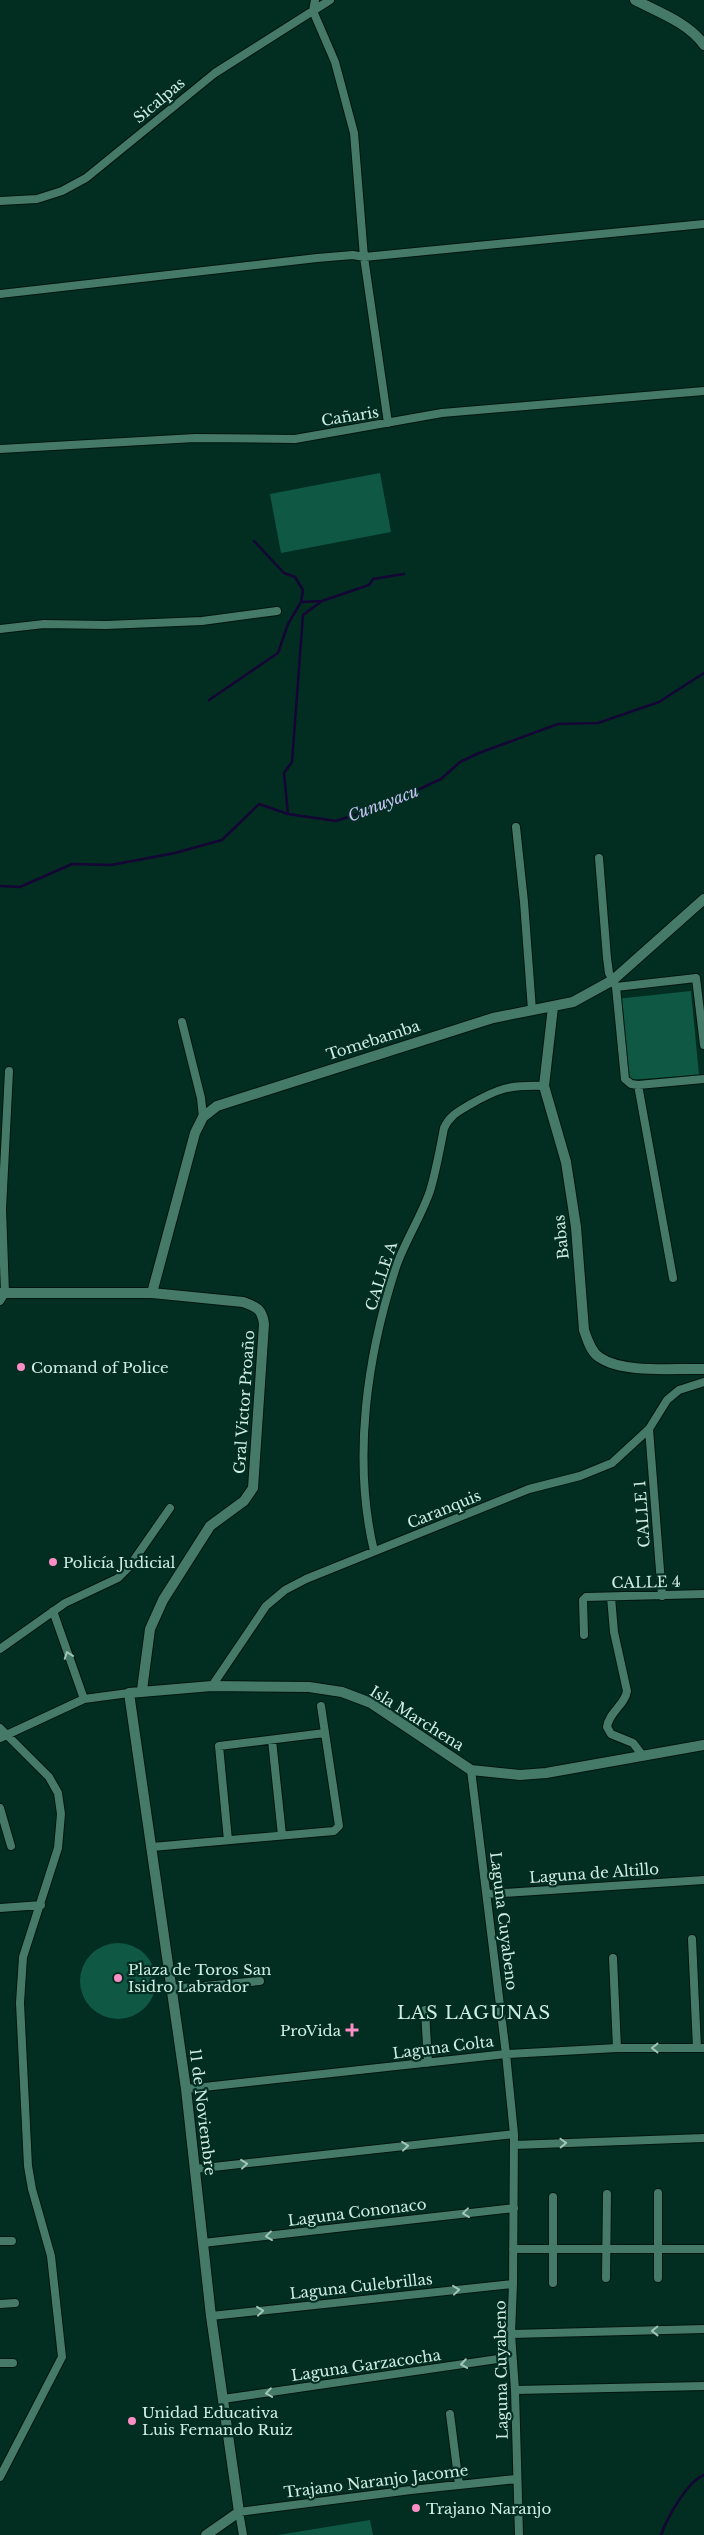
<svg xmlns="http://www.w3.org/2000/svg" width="704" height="2535" viewBox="0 0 704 2535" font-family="'Libre Baskerville',serif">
	<rect width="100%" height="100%" fill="#022e22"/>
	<path fill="#0f5944" d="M 380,473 L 391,532 L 281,553 L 270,494 Z
		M 691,991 L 699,1075 L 627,1080 L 616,999 Z
		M80 1981a38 38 0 1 1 76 0a38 38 0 1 1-76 0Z
		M 370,2520 L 373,2535 L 278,2535 Z"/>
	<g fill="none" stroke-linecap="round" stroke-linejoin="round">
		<path stroke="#140535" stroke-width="2.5" d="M 254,541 L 284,573 L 295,577 L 303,590 L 301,602 L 322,601
			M 209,700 L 278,653 L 288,624 L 301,602
			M 288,814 L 284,773 L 292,762 L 303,615 L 322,601 L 369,585 L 373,579 L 404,574
			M 0,886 L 20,887 L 72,864 L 111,865 L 175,853 L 222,840 L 259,804 L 288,814 L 336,821 L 383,806 L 441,779 L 460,762 L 479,753 L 558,724 L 598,723 L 659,702 L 704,673
			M 661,2535 C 667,2518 687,2482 704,2475"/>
		<g stroke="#00150d" stroke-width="10">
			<path id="minor" d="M 315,0 L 313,11 L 335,62 L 354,133 L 364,257 L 388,423
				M 0,201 L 37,199 L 62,191 L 86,178 L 215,73 L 330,0
				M 0,294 L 317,258 L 353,255 L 364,257 L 704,224
				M 0,449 L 195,438 L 295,439 L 442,413 L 704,391
				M 0,629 L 44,624 L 106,625 L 202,621 L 277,611
				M 516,827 L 524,902 L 532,1010
				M 599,858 L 607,958 L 609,973 L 616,987 L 625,1079 L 631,1084 L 638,1085 L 704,1079
				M 616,987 L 696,978 L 704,1045
				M 182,1022 L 201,1098 L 203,1117
				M 638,1085 L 673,1278
				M 0,1301 L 5,1293 L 2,1209 L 9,1071
				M 649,1429 L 662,1596
				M 374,1551 C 352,1459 367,1356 396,1267 C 405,1241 421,1217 430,1191 C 436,1171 440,1149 444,1128 C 450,1115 458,1112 469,1105 C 499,1088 508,1085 544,1086
				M 611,1597 L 614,1632 L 627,1691 C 625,1705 609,1712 607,1727 L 611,1734 L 633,1743 L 643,1756
				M 53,1611 L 84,1699
				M 584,1635 L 583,1600 L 586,1597 L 704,1594
				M 0,1649 L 65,1603 L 118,1578 L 129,1567 L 170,1508
				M 212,1686 L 266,1606 L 285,1590 L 306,1579 L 529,1489 L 580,1476 L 612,1463 L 649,1429 L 667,1400 L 679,1390 L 704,1382
				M 0,1728 L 49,1777 L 58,1793 L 61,1814 L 58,1848 L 23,1957 L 20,2003 L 28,2166 L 32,2189 L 51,2256 L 62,2357 L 0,2477
				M 0,1738 L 84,1699 L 129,1693
				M 272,1740 L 282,1835
				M 471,1770 L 506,2054 L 514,2134 L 513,2284 L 511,2334 L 515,2390 L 519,2535
				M 0,1808 L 11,1846
				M 228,1840 L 219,1746 L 325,1733
				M 152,1847 L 334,1831 L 339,1826 L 321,1706
				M 487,1894 L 704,1880
				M 0,1908 L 41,1905
				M 692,1939 L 697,2048
				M 613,1958 L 617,2048
				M 171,1989 L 260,1981
				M 425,2010 L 428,2063
				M 186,2089 L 506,2054 L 617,2048 L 704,2048
				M 514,2145 L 704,2138
				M 195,2169 L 514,2134
				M 553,2197 L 553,2283
				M 0,2241 L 12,2241
				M 203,2243 L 514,2208
				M 513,2249 L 704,2249
				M 606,2278 L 607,2194
				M 658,2278 L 658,2193
				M 0,2304 L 15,2303
				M 211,2316 L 513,2284
				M 511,2334 L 704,2329
				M 0,2363 L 13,2363
				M 515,2390 L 704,2386
				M 223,2399 L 512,2357
				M 450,2414 L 459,2485
				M 243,2535 L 239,2512 L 411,2490 L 516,2479"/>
		</g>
		<g stroke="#00150d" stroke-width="12">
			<path id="tertiary" d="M 635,0 C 658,12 689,23 704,45
				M 553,1007 L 544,1086 L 566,1162 L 576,1227 L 584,1330 C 587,1339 591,1352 599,1357 C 623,1374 675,1368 704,1369
				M 0,1293 L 152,1293 L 243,1302 C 257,1307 262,1309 264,1324 L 253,1488 L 244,1501 L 210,1526 L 163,1600 L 150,1629 L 142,1690
				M 152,1293 L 195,1133 L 203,1117 L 217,1106 L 493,1018 L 573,1002 L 613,980 L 704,899
				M 206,2535 L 239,2512 L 211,2316 L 186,2089 L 129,1693 L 212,1686 L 309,1687 L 342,1692 L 371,1703 L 471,1770 L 520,1775 L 546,1773 L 704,1745"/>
		</g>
		<use href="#minor" stroke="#447a67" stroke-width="8"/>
		<use href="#tertiary" stroke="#447a67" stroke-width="10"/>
	</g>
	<defs><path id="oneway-chevron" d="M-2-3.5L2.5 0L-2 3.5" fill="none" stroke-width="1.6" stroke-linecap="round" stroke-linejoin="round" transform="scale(1.25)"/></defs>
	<g stroke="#a0c4b6">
		<use href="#oneway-chevron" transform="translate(68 1655) rotate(-110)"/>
		<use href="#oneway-chevron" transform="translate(655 2048) rotate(180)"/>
		<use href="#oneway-chevron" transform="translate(563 2143) rotate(-2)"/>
		<use href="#oneway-chevron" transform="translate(405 2146) rotate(-6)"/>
		<use href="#oneway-chevron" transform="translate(244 2164) rotate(-6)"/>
		<use href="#oneway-chevron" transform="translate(466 2213) rotate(173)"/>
		<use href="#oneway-chevron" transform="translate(269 2236) rotate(173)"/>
		<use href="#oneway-chevron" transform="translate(456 2290) rotate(-6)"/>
		<use href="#oneway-chevron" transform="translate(260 2311) rotate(-6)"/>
		<use href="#oneway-chevron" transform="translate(655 2331) rotate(179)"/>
		<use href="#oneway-chevron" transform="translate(464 2364) rotate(172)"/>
		<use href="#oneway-chevron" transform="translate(269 2393) rotate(172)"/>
	</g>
	<g fill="#fb8fc5" stroke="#022e22" stroke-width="2">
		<circle cx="21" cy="1367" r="5"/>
		<circle cx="53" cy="1562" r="5"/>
		<circle cx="118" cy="1978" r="5"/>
		<path d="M349.5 2022.5h5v5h5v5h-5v5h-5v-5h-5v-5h5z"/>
		<circle cx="132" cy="2421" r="5"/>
		<circle cx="416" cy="2508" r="5"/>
	</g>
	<g text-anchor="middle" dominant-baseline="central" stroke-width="4.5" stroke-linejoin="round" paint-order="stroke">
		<g font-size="15" fill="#d1ece1" stroke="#022e22">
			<text transform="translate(159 100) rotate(-40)">Sicalpas</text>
			<text transform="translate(350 416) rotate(-9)">Cañaris</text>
			<text transform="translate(373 1040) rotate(-18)">Tomebamba</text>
			<text transform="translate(561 1237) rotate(-96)">Babas</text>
			<text transform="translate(381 1276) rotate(-72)">CALLE A</text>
			<text transform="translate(244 1402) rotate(-86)">Gral Victor Proaño</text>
			<text transform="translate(444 1509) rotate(-22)">Caranquis</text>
			<text transform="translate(642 1514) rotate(-94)">CALLE 1</text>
			<text transform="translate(646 1582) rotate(-1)">CALLE 4</text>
			<text transform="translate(417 1718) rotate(32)">Isla Marchena</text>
			<text transform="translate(594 1873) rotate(-4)">Laguna de Altillo</text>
			<text transform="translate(504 1921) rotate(83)">Laguna Cuyabeno</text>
			<text transform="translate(443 2047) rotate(-7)">Laguna Colta</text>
			<text transform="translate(203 2112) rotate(83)">11 de Noviembre</text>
			<text transform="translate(357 2212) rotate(-7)">Laguna Cononaco</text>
			<text transform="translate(361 2286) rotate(-6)">Laguna Culebrillas</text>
			<text transform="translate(366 2365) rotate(-8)">Laguna Garzacocha</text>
			<text transform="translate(501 2370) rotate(-91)">Laguna Cuyabeno</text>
			<text transform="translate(376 2481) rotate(-7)">Trajano Naranjo Jacome</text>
		</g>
		<g font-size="15" fill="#d1ece1" stroke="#022e22" text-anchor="start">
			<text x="31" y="1367">Comand of Police</text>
			<text x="63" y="1562">Policía Judicial</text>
			<text x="128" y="1969">Plaza de Toros San<tspan x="128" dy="17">Isidro Labrador</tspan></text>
			<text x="341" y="2030" text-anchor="end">ProVida</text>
			<text x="142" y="2412">Unidad Educativa<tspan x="142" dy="17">Luis Fernando Ruiz</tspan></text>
			<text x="426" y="2508">Trajano Naranjo</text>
		</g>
		<g font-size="16" font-style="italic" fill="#c7c2f4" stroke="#022e22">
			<text transform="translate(383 803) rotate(-21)">Cunuyacu</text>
		</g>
		<g font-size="18" letter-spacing="1" fill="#d1ece1" stroke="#022e22">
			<text x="474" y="2013">LAS LAGUNAS</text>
		</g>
	</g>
</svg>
